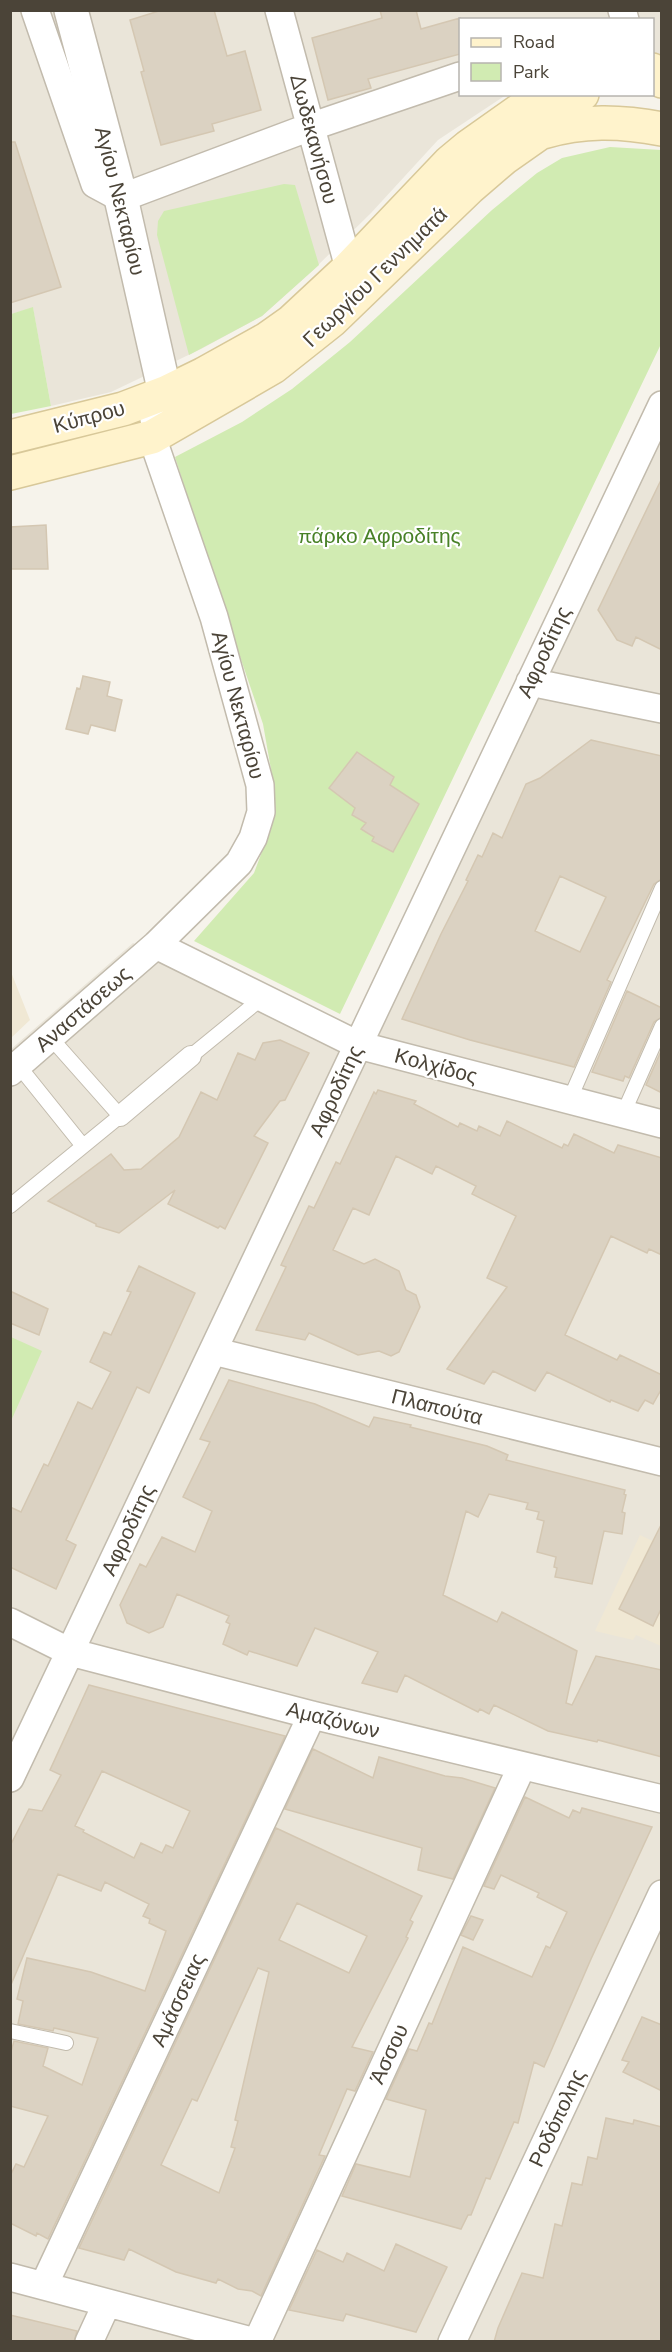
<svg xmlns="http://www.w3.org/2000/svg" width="672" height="2352" viewBox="0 0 672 2352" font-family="'Nunito Sans',sans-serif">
	<rect width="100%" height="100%" fill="#f6f3eb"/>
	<path fill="#eae5d9" d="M 11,11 L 661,11 L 661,68 L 653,62 L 652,20 L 460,20 L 460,94 L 506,95 L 438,140 L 371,213 L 311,272 L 262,316 L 201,349 L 111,392 L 51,406 L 33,308 L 11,314 Z
		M 661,429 L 661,2341 L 11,2341 L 10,1050 L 133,943 L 356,1057 Z"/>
	<path fill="#f0e8d4" d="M 11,972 L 30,1020 L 11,1038 L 10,1038 Z
		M 640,1535 L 661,1545 L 661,1646 L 636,1635 L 633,1640 L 595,1631 Z"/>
	<path fill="#d1ebb2" d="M 610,147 L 661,150 L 661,344 L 340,1014 L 194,941 L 254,873 L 273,822 L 272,775 L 263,724 L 214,580 L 175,457 L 242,422 L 292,389 L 350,342 L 492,210 L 537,173 L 562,158 Z
		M 284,184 L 295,185 L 319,265 L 262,316 L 189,355 L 157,235 L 158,221 L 164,211 Z
		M 33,307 L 51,406 L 11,414 L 11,314 Z
		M 11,1337 L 42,1351 L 11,1421 Z"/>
	<path fill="#dbd2c2" stroke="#d4c7b2" stroke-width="1.5" fill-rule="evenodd" d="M 162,10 L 214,10 L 227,56 L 245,51 L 261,110 L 212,124 L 214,131 L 161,145 L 141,72 L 144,71 L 130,20 Z
		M 380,10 L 416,10 L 421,29 L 460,18 L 460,54 L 368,79 L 371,88 L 328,100 L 312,38 L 382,18 Z
		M 10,142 L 15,142 L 61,287 L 10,303 Z
		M 662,478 L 662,650 L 636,637 L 632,646 L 617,640 L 598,610 Z
		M 46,525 L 48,569 L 10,569 L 10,527 Z
		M 83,676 L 110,682 L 107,696 L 122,700 L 115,731 L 91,725 L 88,734 L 66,729 L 77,688 L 80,689 Z
		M 591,740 L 662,756 L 662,879 L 654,884 L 607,980 L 611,982 L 574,1067 L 470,1040 L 402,1019 L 441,934 L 468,881 L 466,880 L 478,855 L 482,857 L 493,833 L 502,838 L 526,784 L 540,778 ZM 560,876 L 606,897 L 580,952 L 535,931 Z
		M 357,752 L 394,777 L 390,785 L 419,804 L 393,852 L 372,841 L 374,837 L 361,829 L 366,823 L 352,815 L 355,808 L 329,788 Z
		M 627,991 L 662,1008 L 662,1017 L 654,1022 L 629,1078 L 625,1076 L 623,1081 L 592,1072 Z
		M 280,1040 L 309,1053 L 285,1100 L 280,1101 L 254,1136 L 268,1143 L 225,1229 L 220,1226 L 218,1228 L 168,1204 L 175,1190 L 119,1233 L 96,1226 L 96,1224 L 48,1201 L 111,1154 L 124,1170 L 141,1169 L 179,1137 L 201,1092 L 217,1100 L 238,1053 L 255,1060 L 263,1043 Z
		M 662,1049 L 662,1093 L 646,1085 Z
		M 378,1090 L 416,1101 L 414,1104 L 458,1127 L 460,1123 L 477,1131 L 479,1126 L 500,1136 L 507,1121 L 562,1148 L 564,1144 L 568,1146 L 574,1134 L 614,1153 L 618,1145 L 662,1158 L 662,1255 L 649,1249 L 647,1253 L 611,1236 L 565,1335 L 617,1360 L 620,1355 L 662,1375 L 662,1388 L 653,1404 L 645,1400 L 638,1411 L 611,1400 L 610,1402 L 547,1372 L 535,1391 L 493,1371 L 484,1384 L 447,1369 L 507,1287 L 487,1278 L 516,1216 L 472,1194 L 476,1186 L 436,1166 L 432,1174 L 396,1156 L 369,1215 L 353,1208 L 333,1250 L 364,1264 L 375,1259 L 399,1271 L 406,1290 L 416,1295 L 420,1307 L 399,1352 L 391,1356 L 379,1351 L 358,1355 L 309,1333 L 305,1340 L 256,1330 L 286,1267 L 281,1265 L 309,1206 L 314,1208 L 336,1162 L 340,1164 L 374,1092 L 376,1094 Z
		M 139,1266 L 195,1293 L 149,1393 L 137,1387 L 66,1540 L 76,1545 L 56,1589 L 10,1567 L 10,1507 L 21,1512 L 44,1464 L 48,1466 L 78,1402 L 92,1409 L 111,1372 L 90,1362 L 104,1332 L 111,1335 L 131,1292 L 127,1291 Z
		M 10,1291 L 48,1309 L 39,1335 L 10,1323 Z
		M 229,1380 L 315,1404 L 369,1427 L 374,1417 L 411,1425 L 410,1427 L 487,1446 L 508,1455 L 506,1460 L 625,1490 L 624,1494 L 626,1495 L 622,1512 L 625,1513 L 622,1534 L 604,1531 L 592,1584 L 555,1577 L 557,1568 L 554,1567 L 556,1557 L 537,1552 L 544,1521 L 537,1519 L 539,1512 L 526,1509 L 528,1503 L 489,1494 L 478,1517 L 466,1511 L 443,1595 L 497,1622 L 502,1612 L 577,1651 L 566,1703 L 572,1705 L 596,1656 L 662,1670 L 662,1757 L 598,1740 L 597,1742 L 548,1731 L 494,1705 L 489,1714 L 480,1709 L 478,1712 L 405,1675 L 397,1692 L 362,1683 L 378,1652 L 315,1628 L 297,1666 L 249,1651 L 247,1655 L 223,1644 L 230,1624 L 226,1622 L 229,1616 L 177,1594 L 163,1627 L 149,1633 L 127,1623 L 120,1605 L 140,1564 L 146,1567 L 162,1537 L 195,1552 L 212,1511 L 183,1497 L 210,1442 L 200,1439 Z
		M 662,1523 L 662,1607 L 653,1626 L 619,1609 Z
		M 89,1685 L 285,1736 L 48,2239 L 37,2233 L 36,2236 L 10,2223 L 10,2176 L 16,2164 L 24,2167 L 48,2116 L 10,2106 L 10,2055 L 14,2041 L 48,2048 L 43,2066 L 82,2085 L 98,2038 L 54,2028 L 53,2031 L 18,2024 L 23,2001 L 17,1999 L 27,1958 L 91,1972 L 145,1991 L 166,1931 L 149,1923 L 150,1919 L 143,1916 L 149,1904 L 105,1882 L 101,1891 L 58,1874 L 10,1987 L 10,1846 L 29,1809 L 42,1811 L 61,1775 L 50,1770 ZM 102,1771 L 190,1811 L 173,1848 L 166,1845 L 162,1853 L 141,1843 L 134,1858 L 83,1832 L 84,1830 L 75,1826 Z
		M 313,1749 L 373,1778 L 379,1757 L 445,1776 L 462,1778 L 495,1788 L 453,1879 L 418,1870 L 422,1848 L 285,1809 Z
		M 525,1797 L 569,1818 L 573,1810 L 580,1813 L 582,1808 L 652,1827 L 591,1959 L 544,2067 L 534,2062 L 518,2123 L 514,2122 L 490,2179 L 486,2178 L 471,2215 L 468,2215 L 461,2229 L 342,2196 L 356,2164 L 410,2177 L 426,2110 L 386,2099 L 409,2049 L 417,2051 L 429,2023 L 432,2024 L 463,1947 L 532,1977 L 546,1946 L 550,1948 L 567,1912 L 537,1897 L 539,1893 L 501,1875 L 494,1889 L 484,1886 Z
		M 276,1828 L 422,1896 L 410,1920 L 413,1922 L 406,1937 L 408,1938 L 352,2047 L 373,2052 L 355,2091 L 347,2089 L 319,2155 L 325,2156 L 261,2296 L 252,2291 L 238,2289 L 218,2279 L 216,2283 L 176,2272 L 129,2249 L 124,2260 L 79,2248 ZM 297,1903 L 367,1936 L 349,1973 L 279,1940 ZM 258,1968 L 269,1972 L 235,2120 L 238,2121 L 231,2147 L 235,2148 L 219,2193 L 161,2165 L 192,2099 L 197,2101 Z
		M 471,1916 L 483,1920 L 473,1940 L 461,1935 Z
		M 642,2017 L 662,2025 L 662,2091 L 623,2072 L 629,2062 L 622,2060 Z
		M 606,2118 L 633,2124 L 634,2120 L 662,2127 L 662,2342 L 494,2342 L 498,2328 L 522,2273 L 543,2278 L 555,2224 L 562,2226 L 572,2183 L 582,2185 L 588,2157 L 597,2159 Z
		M 396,2244 L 447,2267 L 416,2332 L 346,2314 L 343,2321 L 289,2310 L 317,2250 L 343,2262 L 347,2253 L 384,2271 Z
		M 10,2315 L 77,2331 L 74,2342 L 10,2342 Z"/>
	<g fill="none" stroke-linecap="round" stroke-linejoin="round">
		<g stroke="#c2bbad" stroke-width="16">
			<path id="service" d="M 191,1056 L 262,998
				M 18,1065 L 83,1146
				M 569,1101 L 662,888
				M 623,1114 L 662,1026
				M 10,1206 L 120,1116 L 50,1037
				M 10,2031 L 66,2043"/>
		</g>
		<g stroke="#c2bbad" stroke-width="22">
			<path id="pedestrian" d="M 120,1116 L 191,1056"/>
		</g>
		<g stroke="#c2bbad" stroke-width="30">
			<path id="minor" d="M 35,10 L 95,184 L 121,198 L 310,127 L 460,76
				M 279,10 L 349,268
				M 622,10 L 625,20
				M 530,682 L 662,709
				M 156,945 L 358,1045 L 662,1124
				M 10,1072 L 156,945 L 239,863 L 253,838 L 261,812 L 260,785 L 214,617 L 152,437
				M 213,1351 L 662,1462
				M 10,1622 L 70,1652 L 312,1715 L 662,1799
				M 10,1778 L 662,405
				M 10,2277 L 255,2342
				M 44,2285 L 312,1715
				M 89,2342 L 107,2303
				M 257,2342 L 522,1766
				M 452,2342 L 662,1894"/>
		</g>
		<g stroke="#c2bbad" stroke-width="36">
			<path id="tertiary" d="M 71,10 L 121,198 L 165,393 L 157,419"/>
		</g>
		<g stroke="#d8c899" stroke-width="36">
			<path id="secondary" d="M 652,70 L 662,81
				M 543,132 C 583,120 620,121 662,129
				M 10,437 L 123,409 L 165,393 L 204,374 L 267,339 L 291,322 L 349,268 L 450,162 L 468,147 L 543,94
				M 10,473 L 152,437 L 273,367 L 331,321 L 469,188 L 504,158 L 541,132 L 582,94"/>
		</g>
		<use href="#service" stroke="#fff" stroke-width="14"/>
		<use href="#pedestrian" stroke="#fff" stroke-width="20"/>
		<use href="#minor" stroke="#fff" stroke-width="27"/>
		<use href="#tertiary" stroke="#fff" stroke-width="33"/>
		<use href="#secondary" stroke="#fff3cc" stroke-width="33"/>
	</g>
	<g text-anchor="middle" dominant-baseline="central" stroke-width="4.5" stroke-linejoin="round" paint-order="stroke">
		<g font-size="21" fill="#4b4438" stroke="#fff">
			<text transform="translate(314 139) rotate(75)">Δωδεκανήσου</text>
			<text transform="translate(120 201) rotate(76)">Αγίου Νεκταρίου</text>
			<text transform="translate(375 277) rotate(-44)">Γεωργίου Γεννηματά</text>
			<text transform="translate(89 417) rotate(-15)">Κύπρου</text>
			<text transform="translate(544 652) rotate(-65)">Αφροδίτης</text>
			<text transform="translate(238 705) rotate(75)">Αγίου Νεκταρίου</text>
			<text transform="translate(83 1009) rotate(-41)">Αναστάσεως</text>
			<text transform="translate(436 1066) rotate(15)">Κολχίδος</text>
			<text transform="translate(336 1091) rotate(-65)">Αφροδίτης</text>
			<text transform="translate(437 1407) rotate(14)">Πλαπούτα</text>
			<text transform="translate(128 1530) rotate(-65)">Αφροδίτης</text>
			<text transform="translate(333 1720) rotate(14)">Αμαζόνων</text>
			<text transform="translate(178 2000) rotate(-65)">Αμάσσειας</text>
			<text transform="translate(389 2054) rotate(-65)">Άσσου</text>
			<text transform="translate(557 2118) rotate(-65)">Ροδόπολης</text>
		</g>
		<g font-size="21" fill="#488127" stroke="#fff">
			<text x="380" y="536">πάρκο Αφροδίτης</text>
		</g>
	</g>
	<rect width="672" height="2352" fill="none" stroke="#4b4438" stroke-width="24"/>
	<rect x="459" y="18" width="195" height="78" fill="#ffffff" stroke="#b7b4af" stroke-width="1.5"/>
	<rect x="471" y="38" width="30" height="9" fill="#fff3cc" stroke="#b7b4af" stroke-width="1.5"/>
	<text x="513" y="48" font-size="18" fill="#4b4438">Road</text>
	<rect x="471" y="63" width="30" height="18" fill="#d1ebb2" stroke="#b7b4af" stroke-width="1.5"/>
	<text x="513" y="78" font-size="18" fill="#4b4438">Park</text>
</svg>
